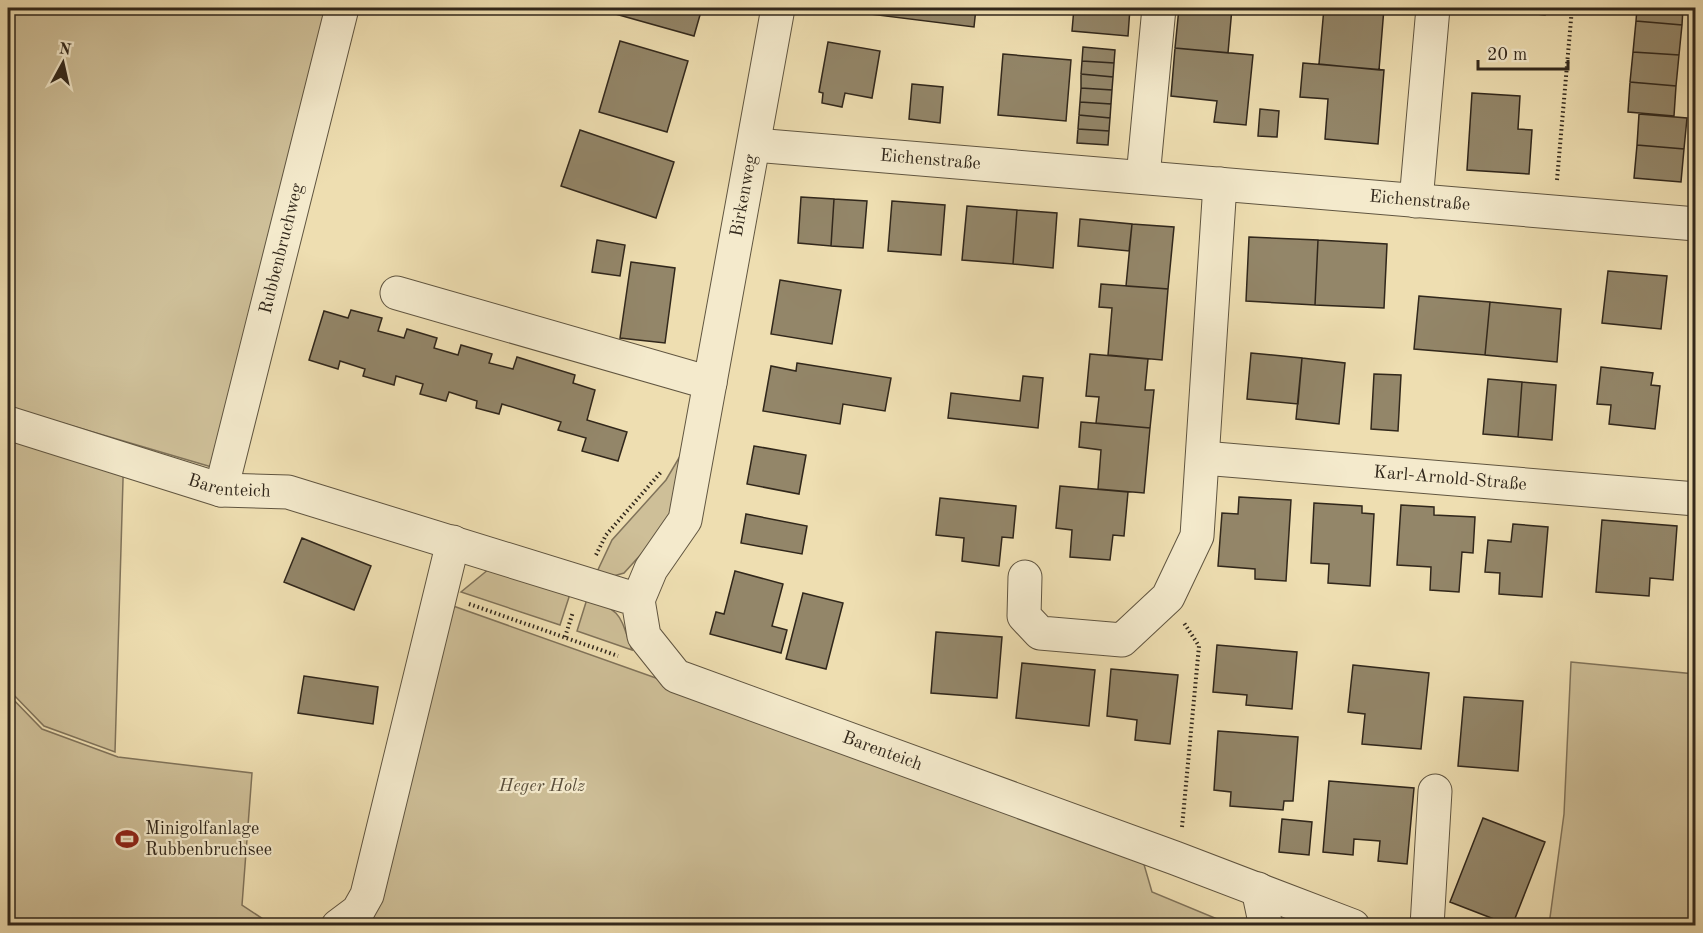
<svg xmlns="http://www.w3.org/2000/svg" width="1703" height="933" viewBox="0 0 1703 933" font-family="'Old Standard TT',serif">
	<rect width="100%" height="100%" fill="#eedeb1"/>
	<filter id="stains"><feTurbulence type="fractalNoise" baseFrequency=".00333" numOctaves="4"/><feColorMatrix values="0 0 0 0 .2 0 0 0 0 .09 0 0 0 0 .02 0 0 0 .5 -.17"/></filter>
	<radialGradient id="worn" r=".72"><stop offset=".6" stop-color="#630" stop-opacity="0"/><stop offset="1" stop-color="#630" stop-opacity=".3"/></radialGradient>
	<path fill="#cebf98" stroke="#80735a" stroke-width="1.5" d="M 8,8 L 330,8 L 215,468 L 8,407 Z
		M 8,411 L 124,446 L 115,752 L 44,726 L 8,689 Z
		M 686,446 L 674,509 L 664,529 L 624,573 L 610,577 L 596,574 L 612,540 L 666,480 Z
		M 489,569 L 570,594 L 560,625 L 461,592 Z
		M 587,599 C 623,610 620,617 632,650 L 577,631 Z
		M 442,602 L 670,683 L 1143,861 L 1152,892 L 1222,921 L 1285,923 L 1291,925 L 354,926 Z
		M 1571,662 L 1695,674 L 1695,925 L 1549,925 L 1564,814 Z
		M 8,694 L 42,729 L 118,757 L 252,773 L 242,905 L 272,925 L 8,925 Z"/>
	<path fill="#938669" stroke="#31271b" stroke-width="1.5" d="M 594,8 L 702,8 L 694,36 Z
		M 838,8 L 976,8 L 974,27 L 837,10 Z
		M 1074,8 L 1130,8 L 1128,36 L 1072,31 Z
		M 1179,8 L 1232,8 L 1228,53 L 1175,48 Z
		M 1324,8 L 1384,8 L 1379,70 L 1319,64 Z
		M 1477,8 L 1546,8 L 1545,15 Z
		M 1637,8 L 1683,8 L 1682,25 L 1636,21 Z
		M 1636,21 L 1682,25 L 1679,55 L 1633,52 Z
		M 620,41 L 688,61 L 667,132 L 599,112 Z
		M 828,42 L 880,51 L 872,98 L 845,93 L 842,107 L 822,103 L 823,93 L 819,92 Z
		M 1083,47 L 1115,50 L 1114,63 L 1082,61 Z
		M 1175,48 L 1253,55 L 1246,125 L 1214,122 L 1217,101 L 1171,96 Z
		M 1633,52 L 1679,55 L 1676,86 L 1630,82 Z
		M 1003,54 L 1071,60 L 1066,121 L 998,115 Z
		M 1082,61 L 1114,63 L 1113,77 L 1081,74 Z
		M 1303,63 L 1384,70 L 1378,144 L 1325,139 L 1328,99 L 1300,97 Z
		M 1081,74 L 1113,77 L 1112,90 L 1081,88 Z
		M 1630,82 L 1676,86 L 1674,116 L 1628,112 Z
		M 912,84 L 943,87 L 940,123 L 909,119 Z
		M 1081,88 L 1112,90 L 1111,104 L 1080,102 Z
		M 1472,93 L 1520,96 L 1518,129 L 1532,130 L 1529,174 L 1467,170 Z
		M 1080,102 L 1111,104 L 1110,118 L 1079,115 Z
		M 1260,109 L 1279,111 L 1277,137 L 1258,136 Z
		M 1639,114 L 1687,118 L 1684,149 L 1637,145 Z
		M 1079,115 L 1110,118 L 1109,131 L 1078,129 Z
		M 1078,129 L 1109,131 L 1108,145 L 1077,143 Z
		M 580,130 L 674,162 L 656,218 L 561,186 Z
		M 1637,145 L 1684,149 L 1681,182 L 1634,178 Z
		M 801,197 L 834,199 L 831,246 L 798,243 Z
		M 834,199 L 867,201 L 863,248 L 831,246 Z
		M 892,201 L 945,205 L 941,255 L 888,251 Z
		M 967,206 L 1017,210 L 1013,264 L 962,260 Z
		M 1017,210 L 1057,213 L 1053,268 L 1013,264 Z
		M 1080,219 L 1132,224 L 1129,251 L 1078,246 Z
		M 1132,224 L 1174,227 L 1168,289 L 1126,286 Z
		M 1249,237 L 1318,240 L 1315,305 L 1246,301 Z
		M 597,240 L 625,245 L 620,276 L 592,272 Z
		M 1318,240 L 1387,244 L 1384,308 L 1315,305 Z
		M 631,262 L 675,268 L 665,343 L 620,338 Z
		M 1608,271 L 1667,276 L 1661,329 L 1602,323 Z
		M 1696,276 L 1696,319 L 1692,319 Z
		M 780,280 L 841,290 L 832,344 L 771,334 Z
		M 1101,284 L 1168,289 L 1162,360 L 1108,355 L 1112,308 L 1099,307 Z
		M 1419,296 L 1490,302 L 1485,355 L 1414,349 Z
		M 1490,302 L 1561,309 L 1557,362 L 1485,355 Z
		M 351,310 L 382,318 L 378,331 L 404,338 L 407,329 L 437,338 L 434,348 L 458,355 L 461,345 L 492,354 L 489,363 L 513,369 L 517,357 L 575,375 L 573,383 L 595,390 L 587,420 L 627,432 L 618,461 L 582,451 L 586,438 L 558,430 L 561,422 L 502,404 L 499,414 L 476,408 L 477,401 L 449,392 L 446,401 L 420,394 L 423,384 L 396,376 L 394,385 L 363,376 L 365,369 L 340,361 L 338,369 L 309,360 L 324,311 L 348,318 Z
		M 1251,353 L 1302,358 L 1298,404 L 1247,399 Z
		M 1090,354 L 1148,359 L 1145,390 L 1154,390 L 1150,428 L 1096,423 L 1099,397 L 1086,396 Z
		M 1302,358 L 1345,363 L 1339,424 L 1296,419 Z
		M 797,363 L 891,378 L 885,411 L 843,404 L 840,424 L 763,411 L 771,366 L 796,371 Z
		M 1601,367 L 1653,373 L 1651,385 L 1660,386 L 1655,429 L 1609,424 L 1611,405 L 1597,404 Z
		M 1374,374 L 1401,375 L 1398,431 L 1371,429 Z
		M 1023,376 L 1043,378 L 1038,428 L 948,418 L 951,393 L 1020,401 Z
		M 1488,379 L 1522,382 L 1518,437 L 1483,434 Z
		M 1522,382 L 1556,385 L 1552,440 L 1518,437 Z
		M 1081,422 L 1150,428 L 1144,493 L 1098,489 L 1101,450 L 1079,447 Z
		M 754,446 L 806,455 L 799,494 L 747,484 Z
		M 1060,486 L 1128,492 L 1124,536 L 1113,535 L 1110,560 L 1070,557 L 1072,530 L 1056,528 Z
		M 1239,497 L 1291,500 L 1286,581 L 1255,579 L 1255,569 L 1218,566 L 1222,513 L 1238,514 Z
		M 940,498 L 1016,506 L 1013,538 L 1002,537 L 999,566 L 962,561 L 964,538 L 936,535 Z
		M 1314,503 L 1362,506 L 1362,513 L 1374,514 L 1370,586 L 1328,583 L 1329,564 L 1311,563 Z
		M 1401,505 L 1434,507 L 1434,515 L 1475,517 L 1473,553 L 1462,552 L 1459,592 L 1430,590 L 1431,567 L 1397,565 Z
		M 746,514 L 807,526 L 802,554 L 741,543 Z
		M 1602,520 L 1677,526 L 1673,580 L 1650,578 L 1649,596 L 1596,592 Z
		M 1513,524 L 1548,527 L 1542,597 L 1499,594 L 1500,573 L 1485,572 L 1488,540 L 1511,542 Z
		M 302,538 L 371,566 L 354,610 L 284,582 Z
		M 735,571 L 783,584 L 772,626 L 787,630 L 781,653 L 710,634 L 716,612 L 724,614 Z
		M 803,593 L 843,603 L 826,669 L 786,659 Z
		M 936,632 L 1002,637 L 997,698 L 931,693 Z
		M 1217,645 L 1297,652 L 1292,709 L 1246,705 L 1247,695 L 1213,692 Z
		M 1022,663 L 1095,670 L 1089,726 L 1016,718 Z
		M 1353,665 L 1429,673 L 1421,749 L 1362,744 L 1365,714 L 1348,712 Z
		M 1111,669 L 1178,675 L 1170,744 L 1135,740 L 1137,720 L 1107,716 Z
		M 304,676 L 378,687 L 373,724 L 298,713 Z
		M 1464,697 L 1523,701 L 1518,771 L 1458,766 Z
		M 1218,731 L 1298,737 L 1293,801 L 1284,801 L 1283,810 L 1230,806 L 1231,792 L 1214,790 Z
		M 1329,781 L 1414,788 L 1407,864 L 1378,861 L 1380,841 L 1354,839 L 1353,855 L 1323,852 Z
		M 1483,818 L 1545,842 L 1512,926 L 1450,902 Z
		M 1282,819 L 1312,822 L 1309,855 L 1279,852 Z"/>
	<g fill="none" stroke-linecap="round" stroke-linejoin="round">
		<g stroke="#605540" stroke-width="35">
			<g id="minor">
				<path id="s1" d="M 754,145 L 1696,224"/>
				<path d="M 1143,177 L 1159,8"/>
				<path d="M 1416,201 L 1433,8"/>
				<path d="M 397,293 L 710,383"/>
				<path id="s2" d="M 8,423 L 221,490 L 288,492 L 638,600 L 644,636 L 676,676 L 1175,858 L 1353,926"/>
				<path id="s3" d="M 1203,458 L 1696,499"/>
				<path id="s4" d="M 221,490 L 342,8"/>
				<path d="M 1025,577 L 1024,616 L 1040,633 L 1122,640 L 1168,597 L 1197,536 L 1220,184"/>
				<path id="s5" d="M 638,600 L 651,569 L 685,520 L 778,8"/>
				<path d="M 1258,889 L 1265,922"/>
				<path d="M 338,926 L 358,911 L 367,895 L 453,542"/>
				<path d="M 1427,926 L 1435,791"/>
			</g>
		</g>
		<path stroke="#31271b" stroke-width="4" stroke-dasharray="1.5 3" stroke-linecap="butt" d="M 1557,180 L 1572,8
			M 596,555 L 606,535 L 661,472
			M 469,604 L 618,656
			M 565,637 L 573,612
			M 1182,827 L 1199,646 L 1184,623"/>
		<use href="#minor" stroke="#f4eacc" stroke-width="33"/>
	</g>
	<defs>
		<g id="stadium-bare" transform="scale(1.8)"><path d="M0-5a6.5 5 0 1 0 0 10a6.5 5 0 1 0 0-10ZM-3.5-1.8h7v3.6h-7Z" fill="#8f2418" stroke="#f4eacc" stroke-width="2.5" paint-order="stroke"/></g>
	</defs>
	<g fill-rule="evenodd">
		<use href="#stadium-bare" x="127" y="839"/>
	</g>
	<g text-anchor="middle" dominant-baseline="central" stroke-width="4.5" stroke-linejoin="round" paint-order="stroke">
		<g font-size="18" fill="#31271b" stroke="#f4eacc">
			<text stroke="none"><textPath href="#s1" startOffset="177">Eichenstraße</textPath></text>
			<text stroke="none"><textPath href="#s5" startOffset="423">Birkenweg</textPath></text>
			<text stroke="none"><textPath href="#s1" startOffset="668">Eichenstraße</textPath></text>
			<text stroke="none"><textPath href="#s4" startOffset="249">Rubbenbruchweg</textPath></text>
			<text stroke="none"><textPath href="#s3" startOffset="248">Karl-Arnold-Straße</textPath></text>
			<text stroke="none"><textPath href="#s2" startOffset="231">Barenteich</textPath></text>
			<text stroke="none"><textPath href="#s2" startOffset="964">Barenteich</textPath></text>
		</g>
		<g font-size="18" font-style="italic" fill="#584d3a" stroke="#f4eacc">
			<text x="542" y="786">Heger Holz</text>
		</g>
		<g font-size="18" fill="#31271b" stroke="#f4eacc" text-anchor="start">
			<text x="145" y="829">Minigolfanlage<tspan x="145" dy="21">Rubbenbruchsee</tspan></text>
		</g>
	</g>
	<rect width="1703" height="933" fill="none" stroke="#eedeb1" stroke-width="30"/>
	<rect x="9" y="9" width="1685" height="915" fill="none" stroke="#31271b" stroke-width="3"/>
	<rect x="15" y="15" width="1673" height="903" fill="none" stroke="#31271b" stroke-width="1.5"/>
	<g transform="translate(63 63) rotate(8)" stroke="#f4eacc" stroke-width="4.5" paint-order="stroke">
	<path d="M0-4.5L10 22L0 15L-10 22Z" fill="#31271b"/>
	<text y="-9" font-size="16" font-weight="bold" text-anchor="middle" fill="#31271b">N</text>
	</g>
	<path d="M1478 60v9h90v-9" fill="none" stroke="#31271b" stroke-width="3"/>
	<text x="1487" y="60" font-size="18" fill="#31271b" stroke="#f4eacc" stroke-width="4.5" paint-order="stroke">20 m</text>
	<rect width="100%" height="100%" filter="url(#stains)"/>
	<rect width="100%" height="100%" fill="url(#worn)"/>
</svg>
